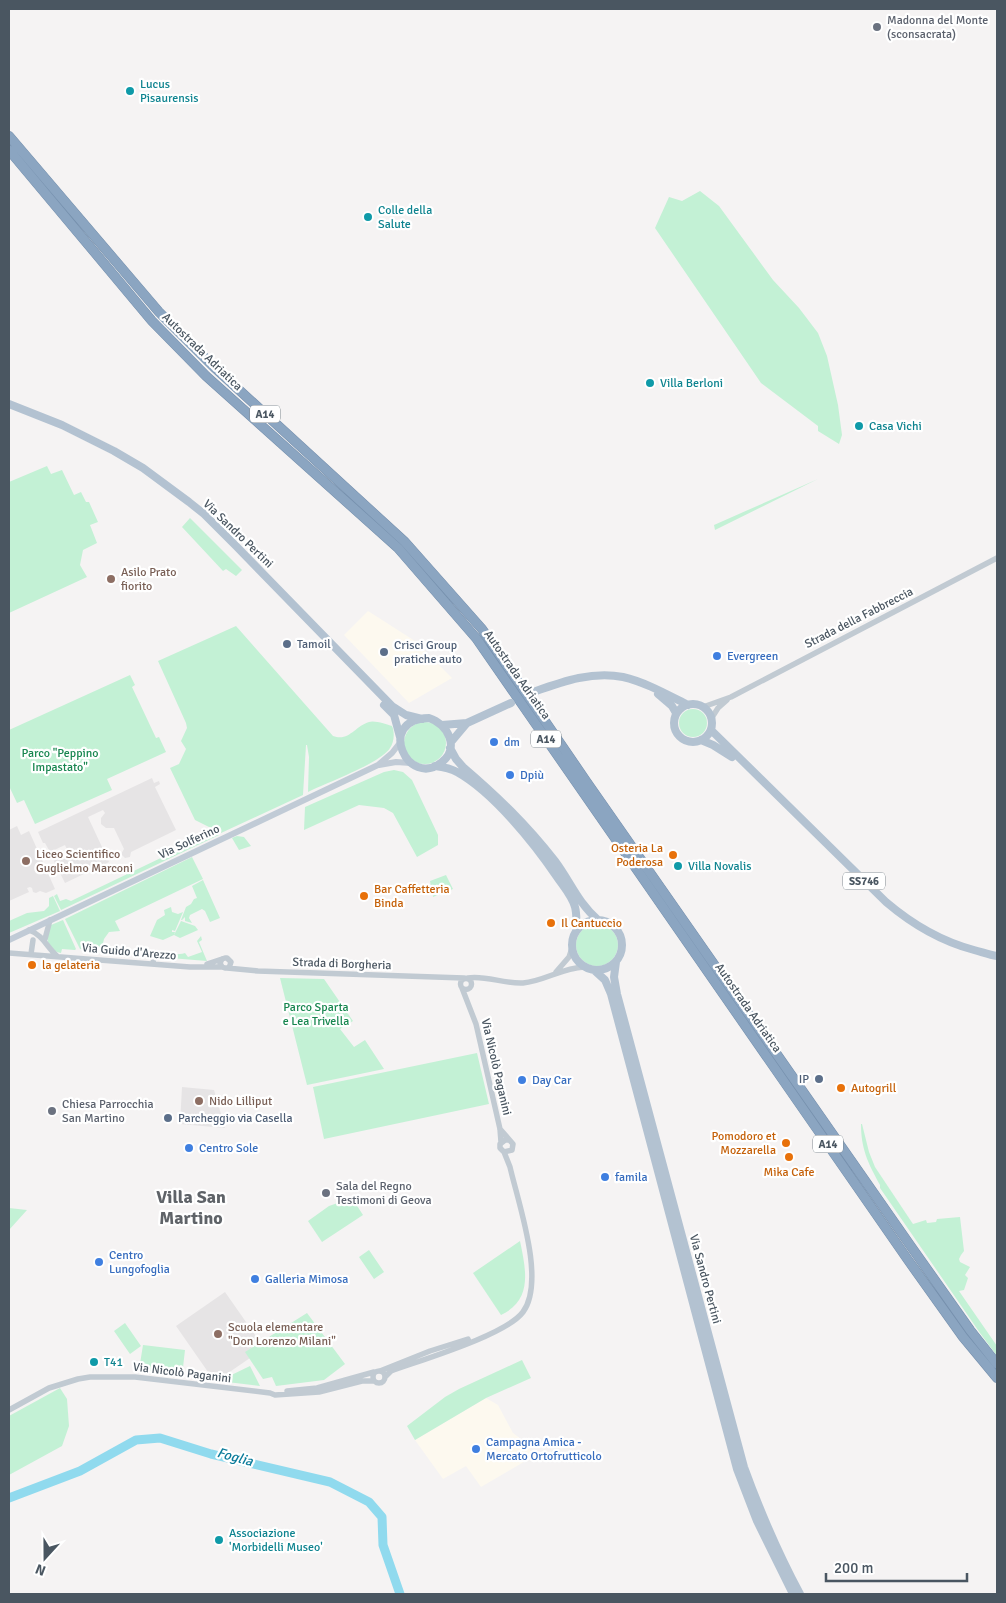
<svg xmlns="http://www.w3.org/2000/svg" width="1006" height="1603" viewBox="0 0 1006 1603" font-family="Signika,sans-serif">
	<rect width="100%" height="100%" fill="#f5f3f3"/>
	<path fill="#fdf9ef" d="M 368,611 L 415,641 L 452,678 L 409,703 L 344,635 Z
		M 486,1398 L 498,1405 L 513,1433 L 525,1442 L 534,1456 L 481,1487 L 466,1466 L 443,1479 L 415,1440 Z"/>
	<path fill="#e6e4e5" d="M 152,778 L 154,783 L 159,781 L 160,784 L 155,787 L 176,830 L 131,852 L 130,857 L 125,858 L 121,854 L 124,849 L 114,828 L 106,828 L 101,824 L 101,818 L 105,813 L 103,810 L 88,817 L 109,862 L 65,883 L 53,859 L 68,852 L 65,845 L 50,852 L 45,843 L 43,843 L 38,832 Z
		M 17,826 L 21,835 L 29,831 L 55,889 L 46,893 L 40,891 L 36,893 L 33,892 L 32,888 L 30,887 L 27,888 L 29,892 L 9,901 L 9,830 Z
		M 182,1087 L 214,1090 L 225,1128 L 180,1124 Z
		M 225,1292 L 260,1342 L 246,1352 L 250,1358 L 215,1382 L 176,1326 Z"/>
	<path fill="#c3f1d5" d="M 700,191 L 719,206 L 773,280 L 799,308 L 818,333 L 827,356 L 838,405 L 842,435 L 839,444 L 818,431 L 818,426 L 761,383 L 655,228 L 669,197 L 682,201 Z
		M 47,466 L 51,474 L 62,470 L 74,495 L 81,492 L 86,502 L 89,502 L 98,522 L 90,525 L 97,543 L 83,550 L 80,565 L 87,577 L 9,613 L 9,482 Z
		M 818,479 L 715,530 L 714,525 Z
		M 190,518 L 242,570 L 236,576 L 226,569 L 223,571 L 182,527 Z
		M 236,626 L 333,736 C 349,742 355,726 369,722 C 374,720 387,724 392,726 C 395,733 394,742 390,748 C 381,763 326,783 308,792 L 309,757 L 307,745 L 306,745 L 303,795 L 221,833 L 195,820 L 170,768 L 179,764 L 186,749 L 181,741 L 187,728 L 186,723 L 158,661 Z
		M 130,675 L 135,685 L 132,687 L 156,738 L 159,737 L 166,752 L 107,779 L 112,790 L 35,824 L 24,800 L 17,803 L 9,786 L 9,730 Z
		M679 723a14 14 0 1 1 28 0a14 14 0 1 1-28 0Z
		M404 743a21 21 0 1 1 42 0a21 21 0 1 1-42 0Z
		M 394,770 L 403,772 L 412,780 L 438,835 L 438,845 L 417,857 L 393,813 L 384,808 L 359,805 L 304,830 L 305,807 L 384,772 Z
		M 213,833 L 219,835 L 61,910 L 54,896 L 57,894 L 60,901 L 66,899 L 71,901 Z
		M 237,836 L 244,837 L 251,846 L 239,850 L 232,838 Z
		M 192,857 L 203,879 L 115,921 L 120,931 L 109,932 L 104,939 L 101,951 L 80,949 L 65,919 Z
		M 446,875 L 453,889 L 433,897 L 430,881 Z
		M 203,880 L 220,918 L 210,922 L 205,911 L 202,909 L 190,915 L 189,918 L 192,923 L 185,921 L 185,917 L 182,920 L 181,920 L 186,907 L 191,904 L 194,899 L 197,898 L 192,886 Z
		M 53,896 L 60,911 L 9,933 L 9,921 L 27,913 L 44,911 L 49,906 L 49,898 Z
		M 171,907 L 172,912 L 178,914 L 183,912 L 175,931 L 172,930 L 172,932 L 175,932 L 174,935 L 163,940 L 150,936 L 157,920 L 165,915 L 164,910 Z
		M 63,920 L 76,949 L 75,950 L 62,949 L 61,953 C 46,950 45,937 51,925 Z
		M 181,921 L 195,926 L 198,930 L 180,938 L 174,935 Z
		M576 945a21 21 0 1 1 42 0a21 21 0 1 1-42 0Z
		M 201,936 L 202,940 L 199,942 L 207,961 L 158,957 C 164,952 176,956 185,953 L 188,957 L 202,952 L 197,941 Z
		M 280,978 L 324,979 L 353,1021 L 340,1029 L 354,1047 L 365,1040 L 384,1069 L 307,1085 Z
		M 477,1053 L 489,1104 L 324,1139 L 313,1087 Z
		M 861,1124 L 862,1124 L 869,1152 L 875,1167 L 913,1224 L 926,1220 L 927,1223 L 936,1222 L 937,1219 L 960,1217 L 964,1251 L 961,1255 L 959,1259 L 960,1262 L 970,1267 L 965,1275 L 968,1278 L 964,1290 L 959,1291 L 997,1346 L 997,1356 L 980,1333 L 880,1188 L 880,1185 C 868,1163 861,1149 861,1124 Z
		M 352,1198 L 363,1215 L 322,1242 L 308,1221 L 329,1206 Z
		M 9,1208 L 27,1210 L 9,1230 Z
		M 520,1241 C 526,1270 533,1300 501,1315 L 473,1273 Z
		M 369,1250 L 384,1272 L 374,1279 L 359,1257 Z
		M 307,1313 L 345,1364 L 324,1380 L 276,1386 L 272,1377 L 263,1379 L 245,1352 Z
		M 125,1323 L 141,1346 L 130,1354 L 114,1331 Z
		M 143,1345 L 185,1350 L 182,1376 L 139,1370 Z
		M 522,1360 L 531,1378 L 486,1398 L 415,1440 L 407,1426 L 445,1397 L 459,1389 Z
		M 250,1366 L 260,1386 L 219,1381 Z
		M 60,1388 L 67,1399 L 69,1426 L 62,1446 L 9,1475 L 9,1416 Z"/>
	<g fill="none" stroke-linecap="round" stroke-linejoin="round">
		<path stroke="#90daee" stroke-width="9" d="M 9,1498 L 80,1471 L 136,1440 L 160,1438 L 211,1454 L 330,1482 L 369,1502 L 382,1517 L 383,1545 L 400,1594"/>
		<g stroke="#7690ad" stroke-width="10">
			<path id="motorway" d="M 9,136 L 159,312 L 214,367 L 405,542 L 482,629 L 586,781 L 910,1245 L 970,1330 L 997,1364
				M 9,150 L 152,321 L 206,376 L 398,548 L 476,638 L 908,1260 L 963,1337 L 997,1378"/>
		</g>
		<path stroke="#c1cad2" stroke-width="5.5" d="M 703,707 L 731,697 L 997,558
			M 711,719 L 718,708 L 727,700
			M 29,930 C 43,935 46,946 57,956
			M 45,939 L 50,920
			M 9,953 L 190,967 L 222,967
			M 31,954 L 33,940
			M 153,964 L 154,956
			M 207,964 L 225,958 L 227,958 L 231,962 L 229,968 L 225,968 L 222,967 L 220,963 L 222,959
			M 227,968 L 258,971 L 464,978
			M 556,972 L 569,957 L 572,948
			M 468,978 C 485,975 504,984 523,983 C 544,981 562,968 584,967
			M460.5 984a5.5 5.5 0 1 1 11 0a5.5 5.5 0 1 1-11 0Z
			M 462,988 L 476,1024 L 500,1129 L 501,1142
			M 500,1129 L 513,1144 L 512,1150 L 504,1152 L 500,1148 L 500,1144 L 505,1140 L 509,1140
			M373 1377a6 6 0 1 1 12 0a6 6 0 1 1-12 0Z
			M 380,1371 L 430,1351 L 468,1339
			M 385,1377 L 391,1371 C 421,1360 506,1335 523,1312 C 546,1281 518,1202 510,1167 L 504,1152
			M 287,1391 L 317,1388 L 374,1372
			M 9,1410 L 49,1388 L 78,1379 L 90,1377 L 135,1377 L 270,1393 L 275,1395 L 319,1392 L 362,1381 L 374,1381"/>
		<path stroke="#c1cbd6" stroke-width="6" d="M 379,765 L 396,762 L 411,763
			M 9,940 L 378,765 L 392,753 L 399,744"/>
		<path stroke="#b3c2d1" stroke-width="8" d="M 9,404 L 62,425 L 114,451 L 143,468 L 189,502 L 204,514 L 236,546 L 392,706 L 406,715 L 422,719
			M 536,691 C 564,681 593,671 623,677 C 645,682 668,695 688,705
			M 658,694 L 672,706 L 676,713
			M674 723a19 19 0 1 1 38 0a19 19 0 1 1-38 0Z
			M 384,705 L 394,715 L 400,737
			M 429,718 C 448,724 460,748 442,762 C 408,790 375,719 429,718 Z
			M 442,725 L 467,723 L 511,703
			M 711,730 L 886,902 C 913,925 940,941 974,950 C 982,952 989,955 997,956
			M 701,740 L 713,745 L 732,757
			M 451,742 L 467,723
			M 450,748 L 456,759 L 463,767 C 498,797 526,824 555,861 C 570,881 578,903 598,920
			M 435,766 C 443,767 450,768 457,772 C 493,792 534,843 557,877 C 563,886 572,896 575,907 C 577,914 576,922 577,930
			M572 945a25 25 0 1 1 50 0a25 25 0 1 1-50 0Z
			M 616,962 L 614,977 L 617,994 L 744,1467 C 760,1511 778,1553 800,1594
			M 594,970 L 605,980 L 611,994 L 737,1469 L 757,1521 L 793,1594"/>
		<use href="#motorway" stroke="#8ba5c1" stroke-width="9"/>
	</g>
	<g fill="#6b7280" stroke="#fff" stroke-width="2">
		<circle cx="877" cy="27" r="5"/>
		<circle cx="52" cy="1111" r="5"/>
		<circle cx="326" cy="1193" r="5"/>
	</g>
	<g fill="#0f9aa8" stroke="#fff" stroke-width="2">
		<circle cx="130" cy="91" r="5"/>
		<circle cx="368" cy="217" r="5"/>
		<circle cx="650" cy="383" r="5"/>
		<circle cx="859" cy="426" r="5"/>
		<circle cx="678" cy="866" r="5"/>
		<circle cx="94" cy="1362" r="5"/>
		<circle cx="219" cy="1540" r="5"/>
	</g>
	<g fill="#8d6e63" stroke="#fff" stroke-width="2">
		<circle cx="111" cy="579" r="5"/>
		<circle cx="26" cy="861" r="5"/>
		<circle cx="199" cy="1101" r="5"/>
		<circle cx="218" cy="1334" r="5"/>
	</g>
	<g fill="#5c6f8a" stroke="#fff" stroke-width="2">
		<circle cx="287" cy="644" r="5"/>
		<circle cx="384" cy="652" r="5"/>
		<circle cx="819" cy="1079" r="5"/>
		<circle cx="168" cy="1118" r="5"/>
	</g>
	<g fill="#3f7fe0" stroke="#fff" stroke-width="2">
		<circle cx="717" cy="656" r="5"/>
		<circle cx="494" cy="742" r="5"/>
		<circle cx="510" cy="775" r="5"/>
		<circle cx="522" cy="1080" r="5"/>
		<circle cx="189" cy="1148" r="5"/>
		<circle cx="605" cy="1177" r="5"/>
		<circle cx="99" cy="1262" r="5"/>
		<circle cx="255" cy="1279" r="5"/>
		<circle cx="476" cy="1449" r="5"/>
	</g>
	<g fill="#e8710a" stroke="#fff" stroke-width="2">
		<circle cx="673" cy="855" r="5"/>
		<circle cx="364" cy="896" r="5"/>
		<circle cx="551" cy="923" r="5"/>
		<circle cx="32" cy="965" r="5"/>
		<circle cx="841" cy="1088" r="5"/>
		<circle cx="786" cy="1143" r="5"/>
		<circle cx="789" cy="1157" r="5"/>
	</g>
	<g text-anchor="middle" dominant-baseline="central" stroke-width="4.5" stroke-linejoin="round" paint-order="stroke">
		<g fill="#fff" stroke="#808990" stroke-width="1">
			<rect x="250" y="405.5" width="30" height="17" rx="4"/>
			<rect x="531" y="730.5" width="30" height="17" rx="4"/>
			<rect x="843" y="872.5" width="42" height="17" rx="4"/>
			<rect x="813" y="1135.5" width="30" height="17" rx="4"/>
		</g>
		<g font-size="11" font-weight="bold" fill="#4a5661">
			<text x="265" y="414">A14</text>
			<text x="546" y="739">A14</text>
			<text x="864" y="881">SS746</text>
			<text x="828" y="1144">A14</text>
		</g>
		<g font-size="12" fill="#5b616d" stroke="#fff" text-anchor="start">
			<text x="887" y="20">Madonna del Monte<tspan x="887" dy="14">(sconsacrata)</tspan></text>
			<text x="62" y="1104">Chiesa Parrocchia<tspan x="62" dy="14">San Martino</tspan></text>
			<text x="336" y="1186">Sala del Regno<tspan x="336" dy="14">Testimoni di Geova</tspan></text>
		</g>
		<g font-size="12" fill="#0d838f" stroke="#fff" text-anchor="start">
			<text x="140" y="84">Lucus<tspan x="140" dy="14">Pisaurensis</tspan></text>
			<text x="378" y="210">Colle della<tspan x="378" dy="14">Salute</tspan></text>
			<text x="660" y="383">Villa Berloni</text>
			<text x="869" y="426">Casa Vichi</text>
			<text x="688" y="866">Villa Novalis</text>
			<text x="104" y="1362">T41</text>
			<text x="229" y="1533">Associazione<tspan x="229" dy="14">'Morbidelli Museo'</tspan></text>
		</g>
		<g font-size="12" fill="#4a5661" stroke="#fff">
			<text transform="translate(202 352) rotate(44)">Autostrada Adriatica</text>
			<text transform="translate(238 534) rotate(44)">Via Sandro Pertini</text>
			<text transform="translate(859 618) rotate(-27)">Strada della Fabbreccia</text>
			<text transform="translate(517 675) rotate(55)">Autostrada Adriatica</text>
			<text transform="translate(189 842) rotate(-25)">Via Solferino</text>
			<text transform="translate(129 952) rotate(5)">Via Guido d'Arezzo</text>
			<text transform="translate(342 964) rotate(2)">Strada di Borgheria</text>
			<text transform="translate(748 1008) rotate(55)">Autostrada Adriatica</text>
			<text transform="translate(496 1067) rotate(77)">Via Nicolò Paganini</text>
			<text transform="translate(705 1279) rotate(75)">Via Sandro Pertini</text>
			<text transform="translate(182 1373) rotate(7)">Via Nicolò Paganini</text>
		</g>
		<g font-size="12" fill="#785e54" stroke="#fff" text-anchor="start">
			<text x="121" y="572">Asilo Prato<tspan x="121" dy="14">fiorito</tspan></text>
			<text x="36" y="854">Liceo Scientifico<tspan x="36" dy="14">Guglielmo Marconi</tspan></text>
			<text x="209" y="1101">Nido Lilliput</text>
			<text x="228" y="1327">Scuola elementare<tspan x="228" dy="14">"Don Lorenzo Milani"</tspan></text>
		</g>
		<g font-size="12" fill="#4e5e75" stroke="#fff" text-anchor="start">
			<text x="297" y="644">Tamoil</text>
			<text x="394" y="645">Crisci Group<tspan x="394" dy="14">pratiche auto</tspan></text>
			<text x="809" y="1079" text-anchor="end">IP</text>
			<text x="178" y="1118">Parcheggio via Casella</text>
		</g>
		<g font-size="12" fill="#366cbe" stroke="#fff" text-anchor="start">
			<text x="727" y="656">Evergreen</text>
			<text x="504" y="742">dm</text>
			<text x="520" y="775">Dpiù</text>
			<text x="532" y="1080">Day Car</text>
			<text x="199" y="1148">Centro Sole</text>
			<text x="615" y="1177">famila</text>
			<text x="109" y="1255">Centro<tspan x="109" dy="14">Lungofoglia</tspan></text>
			<text x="265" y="1279">Galleria Mimosa</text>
			<text x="486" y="1442">Campagna Amica -<tspan x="486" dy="14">Mercato Ortofrutticolo</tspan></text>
		</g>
		<g font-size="12" fill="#17864f" stroke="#fff">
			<text x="60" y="753">Parco "Peppino<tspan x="60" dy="14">Impastato"</tspan></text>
			<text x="316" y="1007">Parco Sparta<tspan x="316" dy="14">e Lea Trivella</tspan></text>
		</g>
		<g font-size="12" fill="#c56008" stroke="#fff" text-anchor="start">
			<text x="663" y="848" text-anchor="end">Osteria La<tspan x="663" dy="14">Poderosa</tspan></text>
			<text x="374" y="889">Bar Caffetteria<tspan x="374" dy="14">Binda</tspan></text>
			<text x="561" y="923">Il Cantuccio</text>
			<text x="42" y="965">la gelateria</text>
			<text x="851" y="1088">Autogrill</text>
			<text x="776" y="1136" text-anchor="end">Pomodoro et<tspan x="776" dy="14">Mozzarella</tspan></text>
			<text x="789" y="1172" text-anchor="middle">Mika Cafe</text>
		</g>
		<g font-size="14" font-style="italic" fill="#0c7c9b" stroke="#fff">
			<text transform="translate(235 1457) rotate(15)">Foglia</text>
		</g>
		<g font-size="18" font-weight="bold" fill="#5f6368" stroke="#fff">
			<text x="191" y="1197">Villa San<tspan x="191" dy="21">Martino</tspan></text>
		</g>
	</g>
	<rect width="1006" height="1603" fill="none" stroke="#4a5661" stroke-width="20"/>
	<g transform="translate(45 1558) rotate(201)" stroke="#ffffff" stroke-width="4" paint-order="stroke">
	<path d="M0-4L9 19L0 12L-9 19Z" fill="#4a5661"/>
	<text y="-8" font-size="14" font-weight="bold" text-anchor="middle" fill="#4a5661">N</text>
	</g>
	<path d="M826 1573v8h141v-8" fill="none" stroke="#4a5661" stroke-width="2.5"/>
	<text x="834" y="1573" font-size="15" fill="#4a5661" stroke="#ffffff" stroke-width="4" paint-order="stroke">200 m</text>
</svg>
